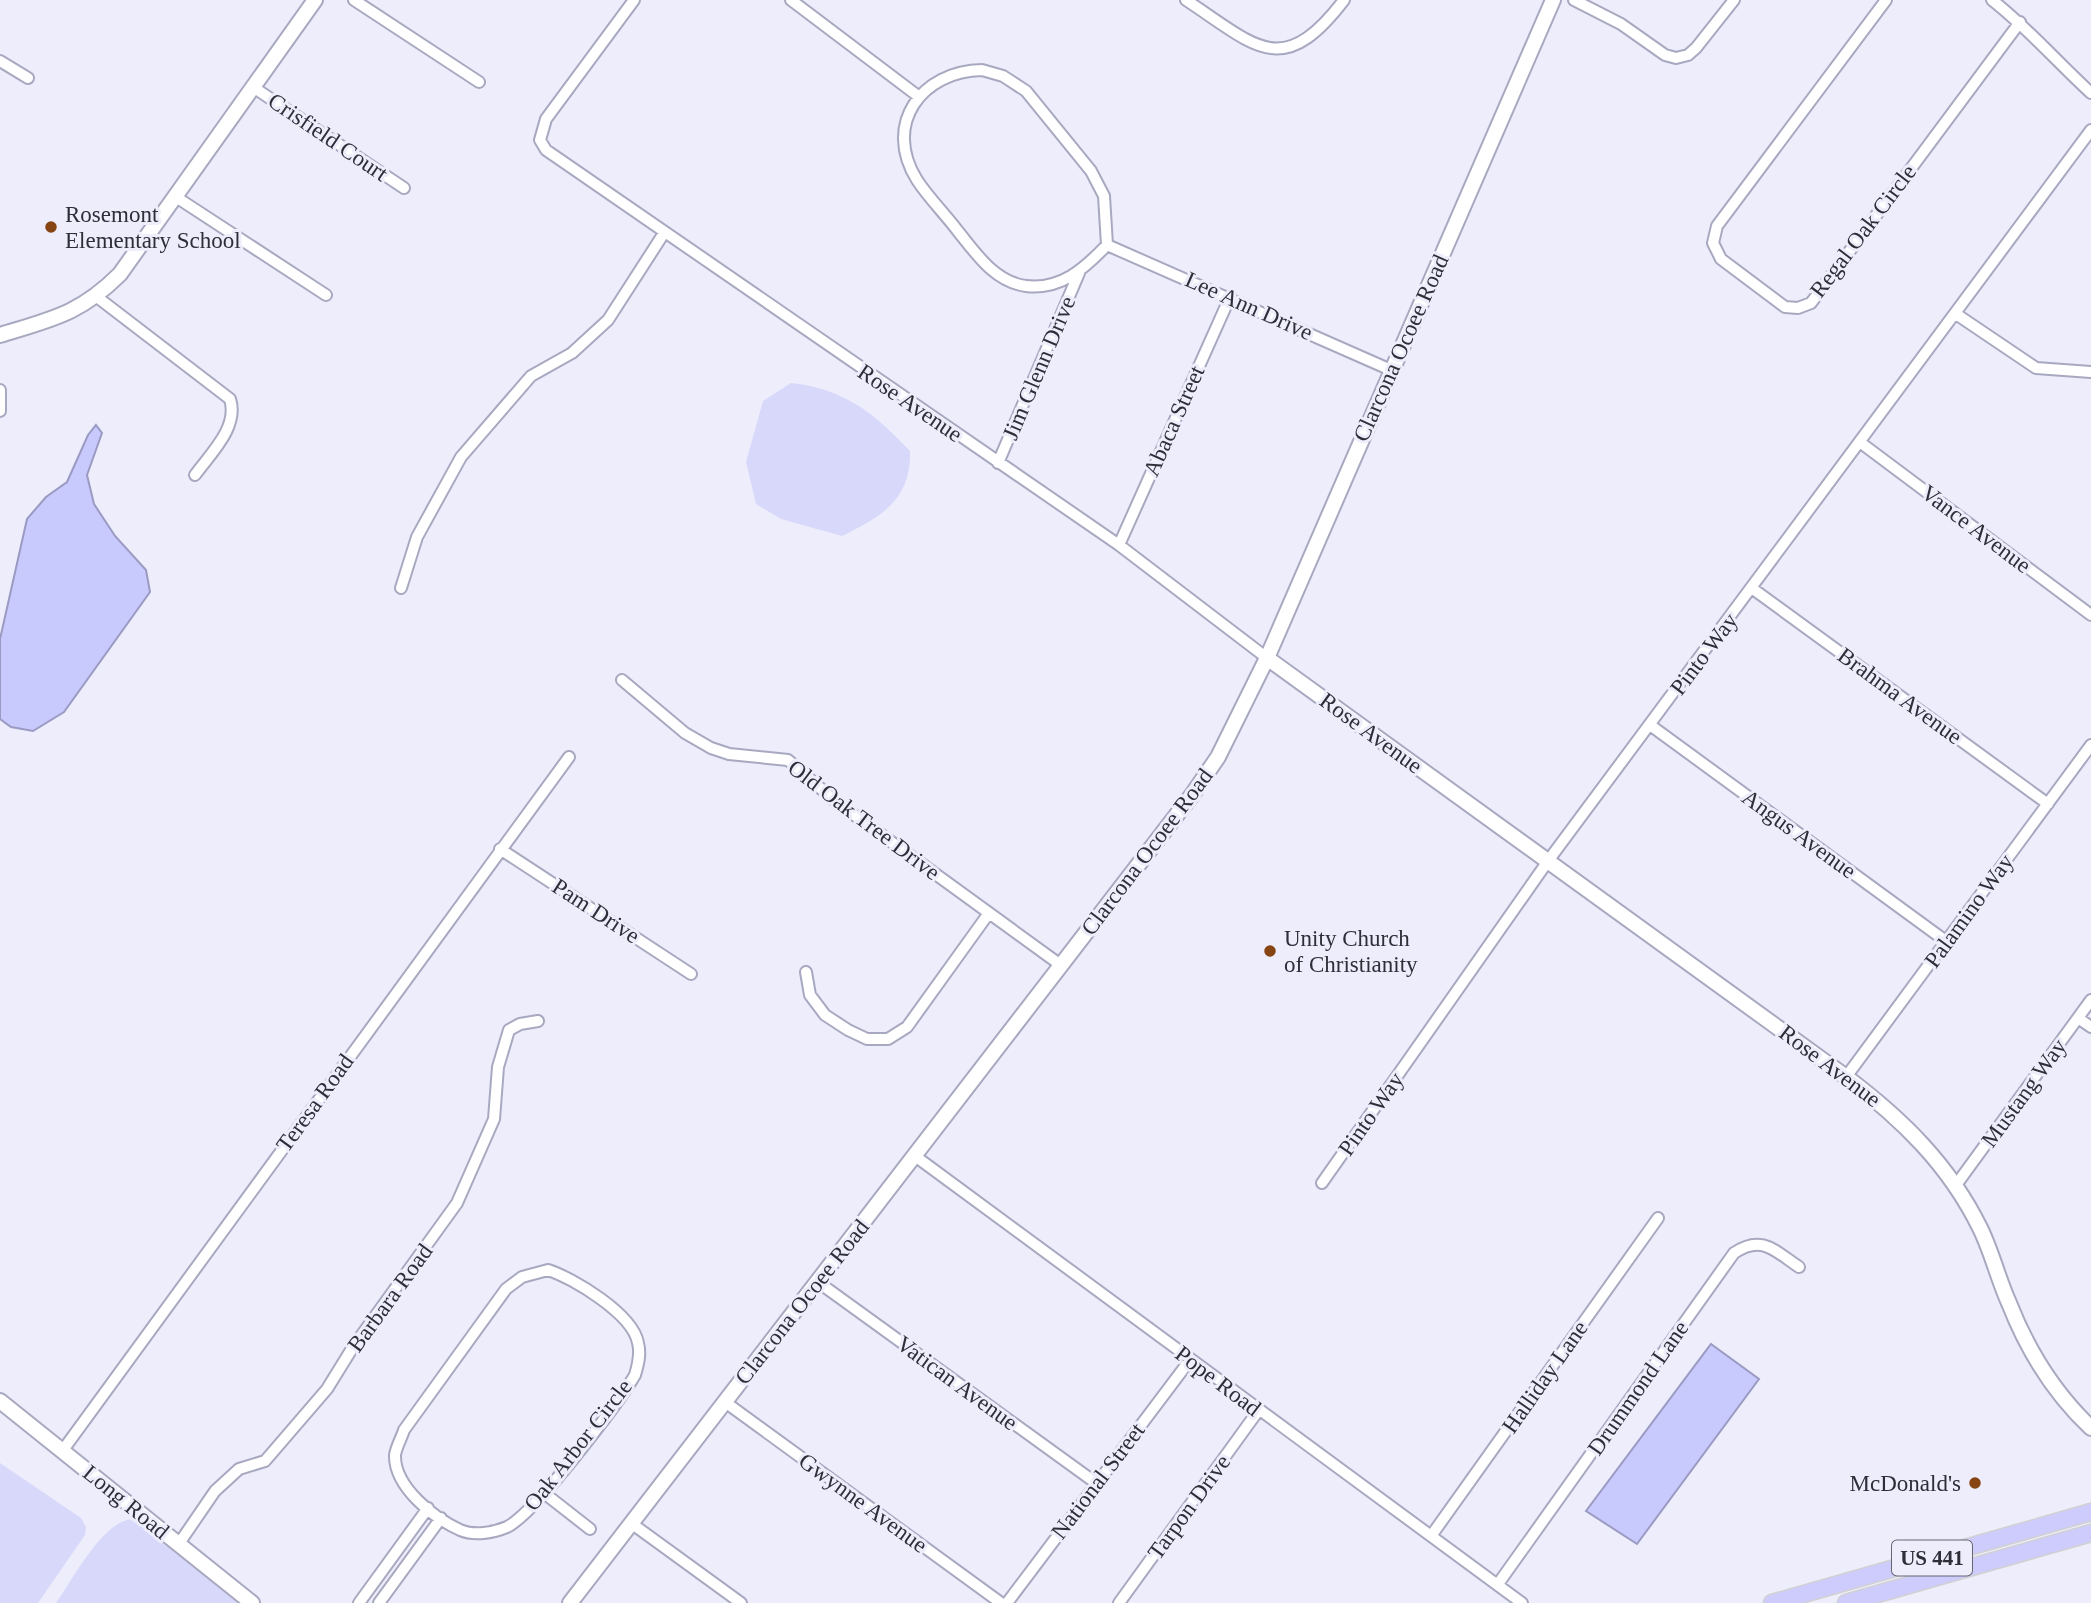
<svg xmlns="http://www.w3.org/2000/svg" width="2091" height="1603" viewBox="0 0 2091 1603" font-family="'Times New Roman',serif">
	<rect width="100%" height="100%" fill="#ededfc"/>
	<path fill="#d8d9fa" d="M 791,383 C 845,389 874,413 910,451 C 911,499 883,516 842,536 L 781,519 L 756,504 L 746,462 L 763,401 Z
		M 0,1463 L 81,1518 L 86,1527 L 85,1535 L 38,1603 L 0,1603 Z
		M 132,1519 L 239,1603 L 56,1603 C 73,1579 103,1521 132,1519 Z"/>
	<path fill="#c8c9fd" stroke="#9a9ac2" stroke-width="2" d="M 96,425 L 102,433 L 87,475 L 94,504 L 115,536 L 146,570 L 150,592 L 64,712 L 33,731 L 11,727 L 0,719 L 0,639 L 27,519 L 46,497 L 67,482 L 88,435 Z
		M 1711,1344 L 1759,1379 L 1637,1544 L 1586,1511 Z"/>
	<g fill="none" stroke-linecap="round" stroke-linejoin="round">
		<g stroke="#a8a9c0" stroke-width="14">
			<path id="street" d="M 354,0 L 479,82
				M 634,0 L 546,119 L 540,140 L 546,150 L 1119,545 L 1267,658
				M 791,0 L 918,96
				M 1186,0 C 1256,46 1282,81 1344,0
				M 1574,0 L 1621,24 L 1665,55 L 1676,58 L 1688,55 L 1696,48 L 1734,0
				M 1886,0 L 1717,226 L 1713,243 L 1721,259 L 1785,307 L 1798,308 L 1811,303 L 2020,22
				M 1992,0 C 2028,28 2057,62 2091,93
				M 0,61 L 28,78
				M 982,70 L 1003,76 L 1026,91 L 1091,171 L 1104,196 L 1107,245 C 1084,269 1061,290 1026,286 C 994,282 975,252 957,230 C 944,213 928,197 917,180 C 882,124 922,71 982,70 Z
				M 253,87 L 404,188
				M 176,197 L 326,295
				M 1107,245 L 1391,370
				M 97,297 L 230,399 C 239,427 211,453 195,475
				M 1956,314 L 2036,368 L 2091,372
				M 0,390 L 0,411
				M 1861,443 L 2091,615
				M 998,463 L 1079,273
				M 1119,545 L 1230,297
				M 401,588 L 417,537 L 461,457 L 531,376 L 572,353 L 608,320 L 664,233
				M 1753,589 L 2048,804
				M 622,680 L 685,733 L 711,748 L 729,754 L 788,760 L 835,801 L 1062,966
				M 1650,725 L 1947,942
				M 500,849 L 691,974
				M 806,972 L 810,995 L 825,1015 L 848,1030 L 867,1039 L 888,1039 L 907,1027 L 989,913
				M 2078,1018 L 2091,1027
				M 1846,1077 L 2091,745
				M 915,1156 L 1522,1603
				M 1322,1183 L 1548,861 L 2091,130
				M 1956,1185 L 2091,1000
				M 548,1270 C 573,1278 633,1314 638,1343 C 641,1354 638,1365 635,1375 C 618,1404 534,1514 507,1527 C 493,1533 474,1536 460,1530 C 434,1518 394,1487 395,1455 C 396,1447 402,1437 404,1430 L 506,1289 L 522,1277 Z
				M 818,1282 L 1096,1483
				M 725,1402 L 1001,1603
				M 63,1450 L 569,757
				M 544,1493 L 590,1529
				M 631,1523 L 741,1603
				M 1431,1536 L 1658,1218
				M 178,1545 L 215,1491 L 239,1469 L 265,1461 L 327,1389 L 353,1347 L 457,1203 L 494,1119 L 498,1067 L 509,1030 L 520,1024 L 538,1021
				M 1498,1584 L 1734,1253 C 1762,1234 1775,1251 1799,1267
				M 359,1603 L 428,1508
				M 379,1603 L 441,1518
				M 1007,1603 L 1190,1360
				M 1119,1603 L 1258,1411"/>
		</g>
		<g stroke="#a8a9c0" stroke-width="18">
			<path id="secondary" d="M 0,335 C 52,319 80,314 120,274 L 315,0
				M 1267,658 L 1846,1077 C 1902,1119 1949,1165 1980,1228 C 1992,1252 1998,1279 2009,1303 C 2027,1349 2055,1394 2091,1428
				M 0,1401 L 252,1603
				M 570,1603 L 1192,795 L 1218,757 L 1267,658 L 1553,0"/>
		</g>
		<g stroke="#d1d1d3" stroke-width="19">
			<path id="primary" d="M 1772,1603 L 2091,1512
				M 1846,1603 L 2091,1533"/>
		</g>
		<use href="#street" stroke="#fff" stroke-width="10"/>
		<use href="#secondary" stroke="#fff" stroke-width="14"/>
		<use href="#primary" stroke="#cdccfd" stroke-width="16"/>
	</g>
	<g fill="#854411" stroke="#ededfc" stroke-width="2.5">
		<circle cx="51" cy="227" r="7"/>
		<circle cx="1270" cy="951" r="7"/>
		<circle cx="1975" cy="1483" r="7"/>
	</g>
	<g text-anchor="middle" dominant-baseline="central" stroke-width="6" stroke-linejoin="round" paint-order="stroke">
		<rect fill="#ededfc" stroke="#676772" stroke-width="2" x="1892" y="1540.5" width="80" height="35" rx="5"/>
		<g font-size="21" font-weight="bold" fill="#2d2e37">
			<text x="1932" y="1558">US 441</text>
		</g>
		<g font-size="23" fill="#2d2e37" stroke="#ededfc">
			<text transform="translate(328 137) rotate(34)">Crisfield Court</text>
			<text transform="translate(1863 231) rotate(-53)">Regal Oak Circle</text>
			<text transform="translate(1249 306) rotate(24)">Lee Ann Drive</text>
			<text transform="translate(1401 348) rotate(-66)">Clarcona Ocoee Road</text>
			<text transform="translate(1039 368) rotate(-67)">Jim Glenn Drive</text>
			<text transform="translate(910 403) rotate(34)">Rose Avenue</text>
			<text transform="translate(1174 421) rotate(-66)">Abaca Street</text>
			<text transform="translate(1976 529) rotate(37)">Vance Avenue</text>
			<text transform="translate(1704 654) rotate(-53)">Pinto Way</text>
			<text transform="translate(1900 696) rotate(36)">Brahma Avenue</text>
			<text transform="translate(1371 733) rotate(36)">Rose Avenue</text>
			<text transform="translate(864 820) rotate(37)">Old Oak Tree Drive</text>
			<text transform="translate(1799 834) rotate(36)">Angus Avenue</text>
			<text transform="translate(1147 852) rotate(-53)">Clarcona Ocoee Road</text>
			<text transform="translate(596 911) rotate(33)">Pam Drive</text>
			<text transform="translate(1969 911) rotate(-54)">Palamino Way</text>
			<text transform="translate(1830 1066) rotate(37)">Rose Avenue</text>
			<text transform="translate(2024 1093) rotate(-54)">Mustang Way</text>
			<text transform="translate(315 1103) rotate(-54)">Teresa Road</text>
			<text transform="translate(1371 1114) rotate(-55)">Pinto Way</text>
			<text transform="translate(390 1298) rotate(-54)">Barbara Road</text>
			<text transform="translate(802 1302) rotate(-52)">Clarcona Ocoee Road</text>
			<text transform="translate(1545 1377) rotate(-55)">Halliday Lane</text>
			<text transform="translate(1218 1381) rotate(37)">Pope Road</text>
			<text transform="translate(957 1383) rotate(36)">Vatican Avenue</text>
			<text transform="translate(1638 1388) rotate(-55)">Drummond Lane</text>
			<text transform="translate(578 1445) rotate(-52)">Oak Arbor Circle</text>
			<text transform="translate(1098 1481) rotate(-53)">National Street</text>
			<text transform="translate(126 1502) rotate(39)">Long Road</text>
			<text transform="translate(863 1503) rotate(36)">Gwynne Avenue</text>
			<text transform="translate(1189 1507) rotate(-54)">Tarpon Drive</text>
		</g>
		<g font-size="23" fill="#2d2e37" stroke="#ededfc" text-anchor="start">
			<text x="65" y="214">Rosemont<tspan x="65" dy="26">Elementary School</tspan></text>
			<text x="1284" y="938">Unity Church<tspan x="1284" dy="26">of Christianity</tspan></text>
			<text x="1961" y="1483" text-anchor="end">McDonald's</text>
		</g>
	</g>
</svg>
